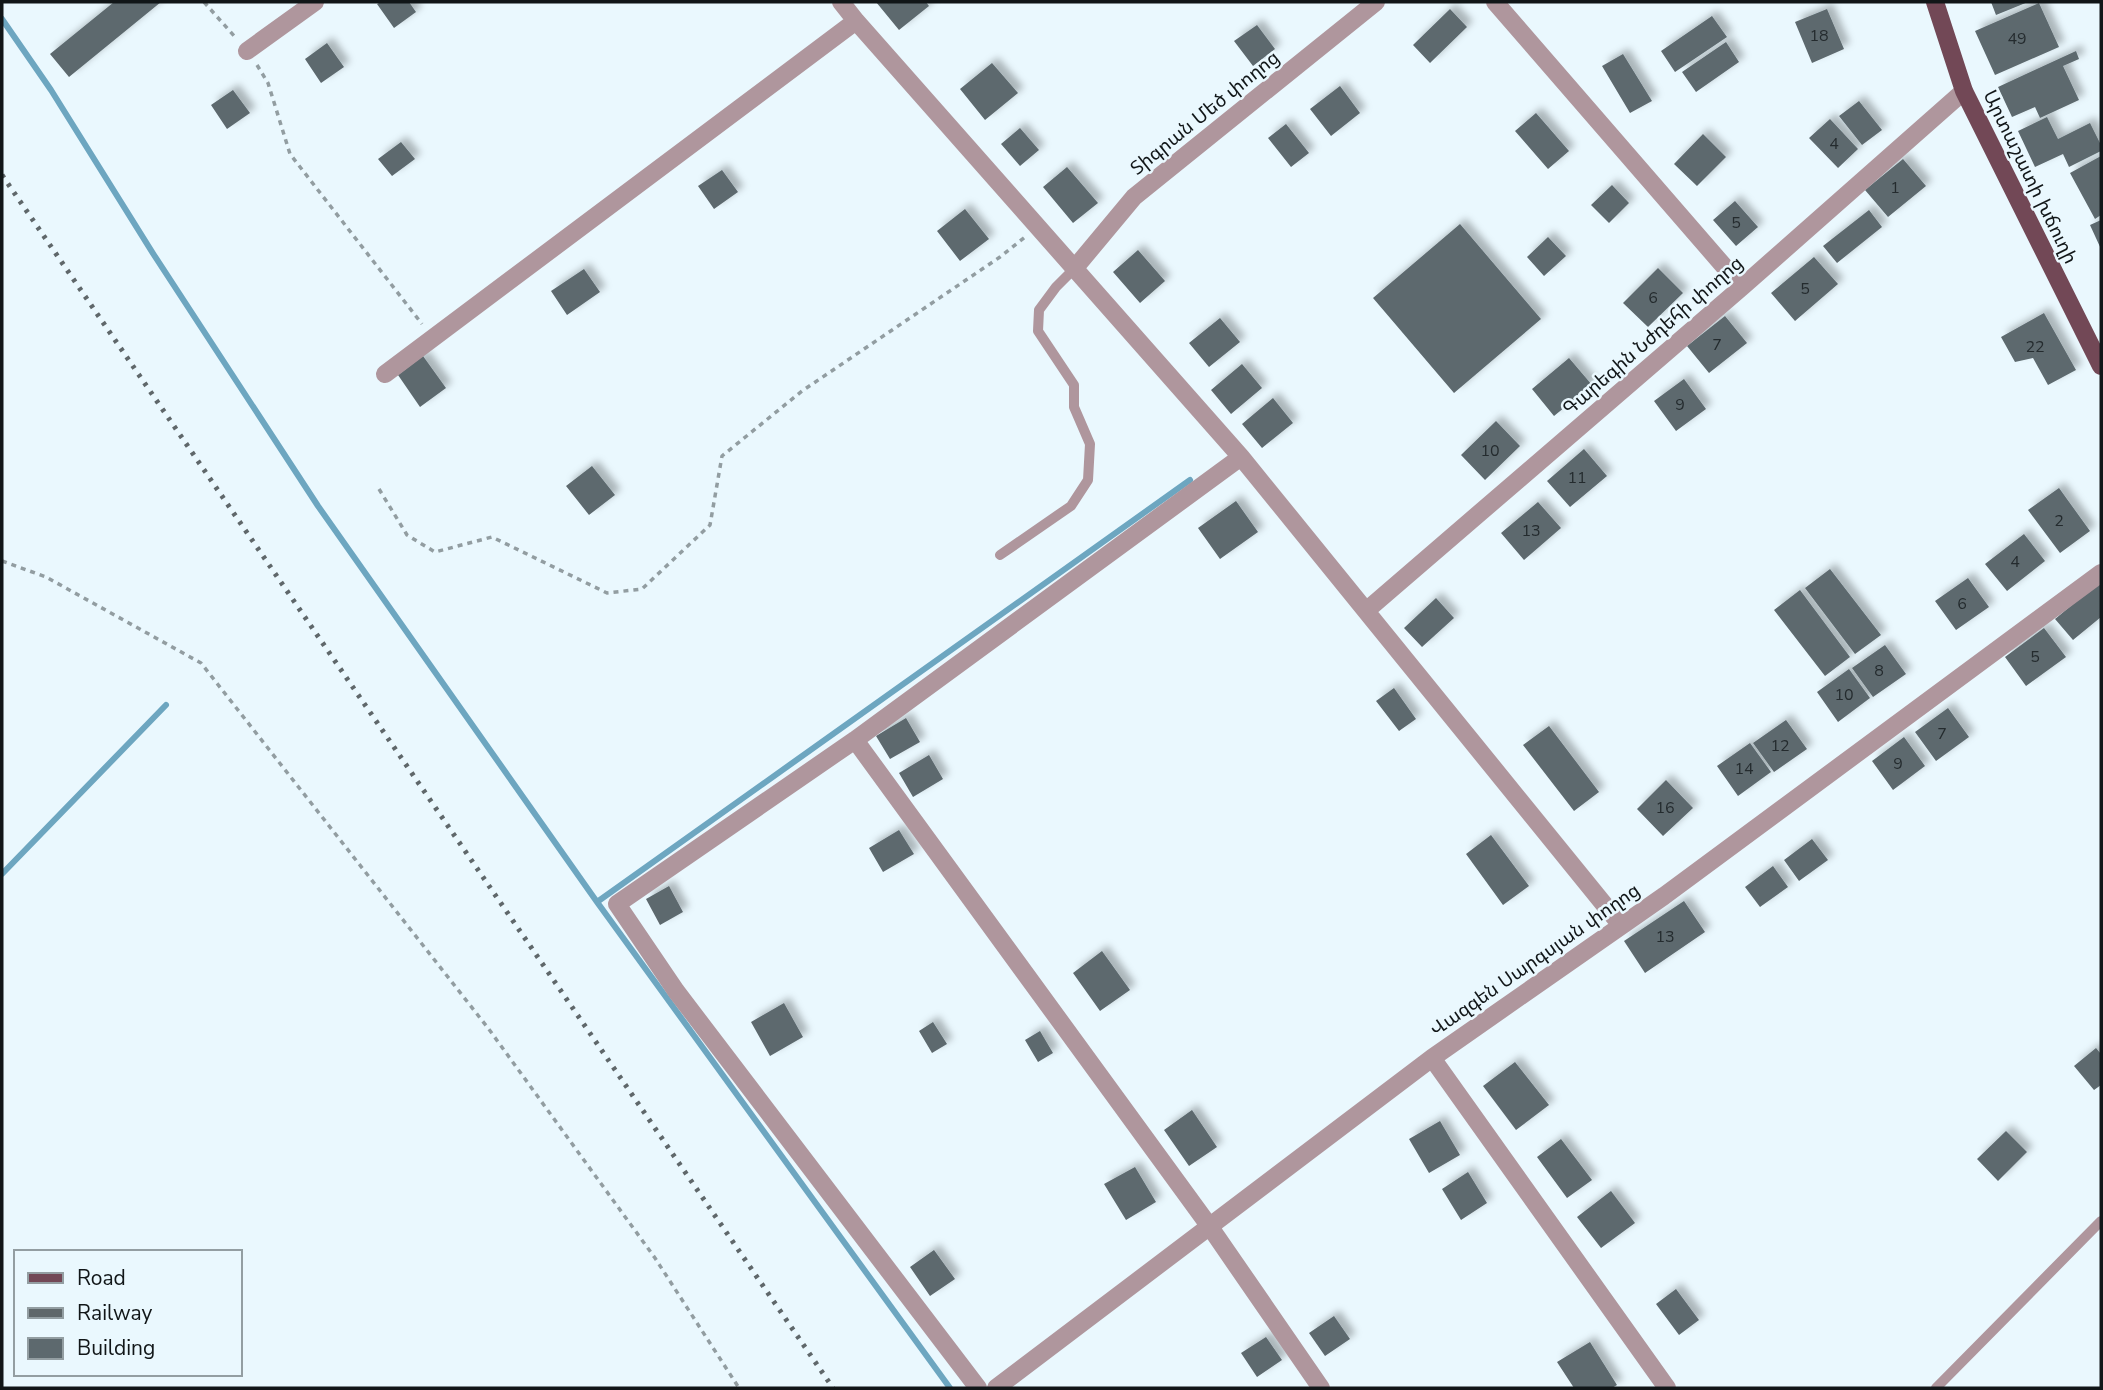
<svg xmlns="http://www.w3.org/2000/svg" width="2103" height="1390" viewBox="0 0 2103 1390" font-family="'Nunito Sans','Noto Sans Armenian',sans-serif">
	<defs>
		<filter id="shadow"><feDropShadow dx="6" dy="-6" stdDeviation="3.5" flood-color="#0004"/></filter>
	</defs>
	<rect width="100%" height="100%" fill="#eaf8fe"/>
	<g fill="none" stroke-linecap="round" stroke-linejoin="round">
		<path stroke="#6da6c0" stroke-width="6" d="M 2,19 L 51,90 L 154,255 L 318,506 L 597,902 L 950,1388
			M 2,874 L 166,705
			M 597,902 L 1190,480"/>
	</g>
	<path fill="#5d696e" filter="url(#shadow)" d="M 114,2 L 161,2 L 69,77 L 50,54 Z
		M 381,2 L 409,2 L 416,12 L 394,28 L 377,4 Z
		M 876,2 L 926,2 L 929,6 L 899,30 Z
		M 1991,2 L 2028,2 L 1996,15 Z
		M 2039,3 L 2059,47 L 1995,75 L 1975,31 Z
		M 1450,9 L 1467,27 L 1430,63 L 1413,45 Z
		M 1827,9 L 1844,49 L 1812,63 L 1795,22 Z
		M 1712,16 L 1727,37 L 1675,72 L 1661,51 Z
		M 1257,25 L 1275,49 L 1253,66 L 1234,41 Z
		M 1726,42 L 1739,62 L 1696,92 L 1682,72 Z
		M 327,43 L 344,67 L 321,83 L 305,59 Z
		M 2076,51 L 2079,59 L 2063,66 L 2079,100 L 2040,118 L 2035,107 L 2012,117 L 1998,87 Z
		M 1623,54 L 1652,101 L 1630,113 L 1602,66 Z
		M 992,63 L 1018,93 L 985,120 L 960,89 Z
		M 1340,86 L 1360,113 L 1331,136 L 1310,109 Z
		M 233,90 L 250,113 L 227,129 L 211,105 Z
		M 1859,101 L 1882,130 L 1862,145 L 1839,116 Z
		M 1536,113 L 1569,151 L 1548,169 L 1515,131 Z
		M 2047,117 L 2058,139 L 2090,123 L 2101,145 L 2101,151 L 2069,167 L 2063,154 L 2035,167 L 2018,131 Z
		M 1830,119 L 1858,149 L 1838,168 L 1809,138 Z
		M 1286,124 L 1309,153 L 1291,167 L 1268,138 Z
		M 1020,128 L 1039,150 L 1020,166 L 1001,144 Z
		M 1703,134 L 1726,157 L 1697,186 L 1674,164 Z
		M 401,142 L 415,159 L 392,176 L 378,159 Z
		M 2101,156 L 2101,215 L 2095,219 L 2070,173 Z
		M 1903,159 L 1926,186 L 1888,217 L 1865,190 Z
		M 1067,167 L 1098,203 L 1073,223 L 1043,187 Z
		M 722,170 L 738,192 L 714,209 L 698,186 Z
		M 1612,185 L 1629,203 L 1609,223 L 1591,205 Z
		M 1735,201 L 1758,227 L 1736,246 L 1713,220 Z
		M 965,209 L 989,239 L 960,261 L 937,231 Z
		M 1869,210 L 1882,227 L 1837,263 L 1823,246 Z
		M 2101,220 L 2101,249 L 2090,225 Z
		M 1460,224 L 1541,319 L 1454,393 L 1373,298 Z
		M 1548,237 L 1566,256 L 1544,276 L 1527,257 Z
		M 1138,250 L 1165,281 L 1140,303 L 1113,272 Z
		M 1814,257 L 1838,284 L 1795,321 L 1771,293 Z
		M 1658,268 L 1683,293 L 1648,327 L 1623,303 Z
		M 584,269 L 600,292 L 567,315 L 551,291 Z
		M 2044,313 L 2076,370 L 2048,385 L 2033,358 L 2015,362 L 2001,337 Z
		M 1725,316 L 1747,343 L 1709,373 L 1687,346 Z
		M 1220,318 L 1240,342 L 1209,367 L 1189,343 Z
		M 423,356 L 446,388 L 420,407 L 398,375 Z
		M 1569,358 L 1592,385 L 1554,416 L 1532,389 Z
		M 1242,364 L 1262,388 L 1231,414 L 1211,390 Z
		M 1684,379 L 1706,409 L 1676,431 L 1654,401 Z
		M 1273,398 L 1293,423 L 1262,448 L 1242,424 Z
		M 1496,421 L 1520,446 L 1485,480 L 1461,455 Z
		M 1584,449 L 1607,476 L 1570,507 L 1547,481 Z
		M 592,466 L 615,495 L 589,515 L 566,486 Z
		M 2059,488 L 2090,531 L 2060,553 L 2028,510 Z
		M 1236,501 L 1258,532 L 1220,559 L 1198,528 Z
		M 1538,502 L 1561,528 L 1524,560 L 1501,533 Z
		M 2024,534 L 2045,561 L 2007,591 L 1985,564 Z
		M 1830,569 L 1881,635 L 1855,654 L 1805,588 Z
		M 1968,578 L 1989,607 L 1956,630 L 1935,601 Z
		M 2101,581 L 2101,617 L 2073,640 L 2055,619 Z
		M 1800,590 L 1850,657 L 1825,676 L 1774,610 Z
		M 1436,598 L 1454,618 L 1422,647 L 1404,628 Z
		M 2044,628 L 2066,657 L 2026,686 L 2005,657 Z
		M 1885,645 L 1906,674 L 1873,697 L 1852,668 Z
		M 1849,669 L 1870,698 L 1838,722 L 1817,692 Z
		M 1394,688 L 1416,719 L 1399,731 L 1376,701 Z
		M 1948,708 L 1969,737 L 1936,761 L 1915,732 Z
		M 906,718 L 920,742 L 890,759 L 876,736 Z
		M 1786,720 L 1807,749 L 1774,772 L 1753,743 Z
		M 1549,726 L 1599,792 L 1574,811 L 1523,745 Z
		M 1904,737 L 1925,766 L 1893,790 L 1872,761 Z
		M 1750,743 L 1771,772 L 1738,796 L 1717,766 Z
		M 929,755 L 943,779 L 913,797 L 899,773 Z
		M 1666,780 L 1693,808 L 1663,836 L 1637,809 Z
		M 899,830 L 914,854 L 883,872 L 869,848 Z
		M 1491,835 L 1529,886 L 1503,905 L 1466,854 Z
		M 1812,839 L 1828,860 L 1799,881 L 1784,860 Z
		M 1773,866 L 1788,887 L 1760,907 L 1745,887 Z
		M 669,886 L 683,912 L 660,925 L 646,899 Z
		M 1684,901 L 1705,932 L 1645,973 L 1624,941 Z
		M 1102,951 L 1130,990 L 1100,1011 L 1073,973 Z
		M 784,1003 L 803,1037 L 770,1056 L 751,1022 Z
		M 933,1022 L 947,1044 L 932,1053 L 919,1031 Z
		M 1040,1031 L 1053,1053 L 1038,1062 L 1025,1040 Z
		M 2096,1048 L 2101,1054 L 2101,1085 L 2094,1090 L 2074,1066 Z
		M 1515,1062 L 1549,1105 L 1516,1130 L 1483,1086 Z
		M 1192,1110 L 1217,1147 L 1189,1166 L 1164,1130 Z
		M 1440,1121 L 1460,1155 L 1429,1173 L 1409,1139 Z
		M 2006,1131 L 2027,1152 L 1998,1181 L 1977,1159 Z
		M 1561,1139 L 1592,1180 L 1567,1198 L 1537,1157 Z
		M 1135,1167 L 1156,1202 L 1126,1220 L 1104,1184 Z
		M 1468,1172 L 1487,1203 L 1461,1220 L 1442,1189 Z
		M 1611,1191 L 1635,1223 L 1601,1248 L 1577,1217 Z
		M 934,1250 L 955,1279 L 930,1296 L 910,1267 Z
		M 1676,1289 L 1699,1320 L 1679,1335 L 1656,1304 Z
		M 1334,1316 L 1350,1339 L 1325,1356 L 1309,1333 Z
		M 1266,1337 L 1282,1360 L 1257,1377 L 1241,1353 Z
		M 1590,1342 L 1617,1385 L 1612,1388 L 1574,1388 L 1557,1362 Z"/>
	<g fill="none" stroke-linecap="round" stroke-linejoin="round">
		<path stroke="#929da1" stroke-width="3.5" stroke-dasharray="5 5" stroke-linecap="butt" d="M 204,2 L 235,37
			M 257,65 L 268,83 L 290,154 L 422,324
			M 379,489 L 407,535 L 435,552 L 492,537 L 607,593 L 642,589 L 710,525 L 722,456 L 802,391 L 1000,257 L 1025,237
			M 2,561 L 46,577 L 201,663 L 488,1028 L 655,1258 L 739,1388"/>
		<path stroke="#af969d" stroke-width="10" d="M 1000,555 L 1071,506 L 1088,480 L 1090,444 L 1074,407 L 1074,385 L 1038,331 L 1039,310 L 1056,287 L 1074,269
			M 1936,1388 L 2101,1221"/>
		<path stroke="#af969d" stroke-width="18" d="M 841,2 L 856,21 L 1241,457 L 1620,924
			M 1495,2 L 1742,287
			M 247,51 L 315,2
			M 1074,269 L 1134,197 L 1376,2
			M 385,374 L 856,21
			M 1367,610 L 1742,287 L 1964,91
			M 855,740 L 1210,1227 L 1321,1388
			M 1432,1058 L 1667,1388
			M 978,1388 L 676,991 L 617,904 L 855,740 L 1241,457
			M 996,1388 L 1432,1058 L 1664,896 L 2101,573"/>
		<path stroke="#724856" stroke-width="18" d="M 1935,2 L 1964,91 L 2101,366"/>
		<path stroke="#5f676a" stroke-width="5" stroke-dasharray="3.5 7" stroke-linecap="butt" d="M 2,175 L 833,1388"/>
	</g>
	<g text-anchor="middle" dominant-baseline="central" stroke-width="5" stroke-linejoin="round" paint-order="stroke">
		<g font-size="16" fill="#242b2e">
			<text x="1819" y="36">18</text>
			<text x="2017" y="39">49</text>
			<text x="1834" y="144">4</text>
			<text x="1895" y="188">1</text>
			<text x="1736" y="223">5</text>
			<text x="1805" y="289">5</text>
			<text x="1653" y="298">6</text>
			<text x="1717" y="345">7</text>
			<text x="2035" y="347">22</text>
			<text x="1680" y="405">9</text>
			<text x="1490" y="451">10</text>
			<text x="1577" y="478">11</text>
			<text x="2059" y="521">2</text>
			<text x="1531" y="531">13</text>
			<text x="2015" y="562">4</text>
			<text x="1962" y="604">6</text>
			<text x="2035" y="657">5</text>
			<text x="1879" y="671">8</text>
			<text x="1844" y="695">10</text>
			<text x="1942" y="734">7</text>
			<text x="1780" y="746">12</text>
			<text x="1898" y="764">9</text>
			<text x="1744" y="769">14</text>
			<text x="1665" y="808">16</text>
			<text x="1665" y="937">13</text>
		</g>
		<g font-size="19" fill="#111618" stroke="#eaf8fe">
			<text transform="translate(1205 113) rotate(-39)">Տիգրան Մեծ փողոց</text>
			<text transform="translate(2030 177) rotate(64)">Արտաշատի խճուղի</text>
			<text transform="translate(1653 336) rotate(-41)">Գարեգին Նժդեհի փողոց</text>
			<text transform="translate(1535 960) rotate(-35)">Վազգեն Սարգսյան փողոց</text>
		</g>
	</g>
	<rect width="2103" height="1390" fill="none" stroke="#111618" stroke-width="7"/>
	<rect x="14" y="1250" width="228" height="126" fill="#eaf8fe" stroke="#939ea2" stroke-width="2"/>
	<rect x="28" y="1273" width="35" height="10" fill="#724856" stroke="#939ea2" stroke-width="2"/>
	<text x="77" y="1285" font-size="21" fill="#111618">Road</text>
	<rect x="28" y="1308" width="35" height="10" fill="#5f676a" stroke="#939ea2" stroke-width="2"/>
	<text x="77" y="1320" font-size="21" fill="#111618">Railway</text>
	<rect x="28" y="1338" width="35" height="21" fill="#5d696e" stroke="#939ea2" stroke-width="2"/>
	<text x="77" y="1355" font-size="21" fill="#111618">Building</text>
</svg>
